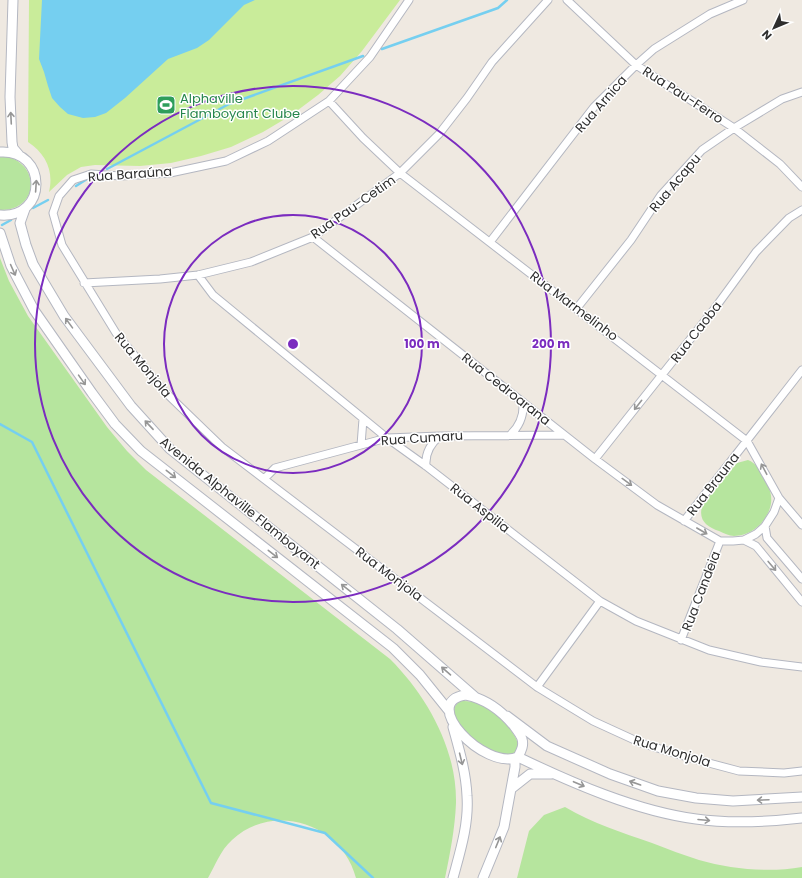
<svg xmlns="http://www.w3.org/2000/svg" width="802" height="878" viewBox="0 0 802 878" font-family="Poppins,sans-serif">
	<rect width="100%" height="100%" fill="#efe9e1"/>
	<path fill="#b6e59e" d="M 4,156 C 42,163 39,211 0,210 L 0,157 Z
		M 0,258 L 9,281 L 28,316 L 107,427 L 127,451 L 146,470 L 390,659 C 427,696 457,749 456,803 C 455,828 450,854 445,878 L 356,878 C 342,824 274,801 232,840 C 220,851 216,864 208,878 L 0,878 Z
		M 748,460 C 758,464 762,474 767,484 C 772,493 773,503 768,513 C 762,526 749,536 734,536 C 729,536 724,533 719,531 C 706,527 697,519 703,504 L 737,463 Z
		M 460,701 C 471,701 480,702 489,708 C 500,715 539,756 504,754 C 486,752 436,719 460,701 Z
		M 565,807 C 594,824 621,832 652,843 C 668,849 683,855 699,860 C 731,869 768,873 802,867 L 802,878 L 517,878 L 529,831 L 544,815 Z"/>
	<path fill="#c9ec9a" d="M 29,0 L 400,0 L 362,51 L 340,76 L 318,95 L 290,116 L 263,132 L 231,147 L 201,156 L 171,163 L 140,166 L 95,165 L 81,167 L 67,175 L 49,192 C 54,171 46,154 28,142 Z"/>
	<path fill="#75cff0" d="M 42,0 L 255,0 L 244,5 L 209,40 L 197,48 L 168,59 L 125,98 L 106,113 L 95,117 L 83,118 L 68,114 L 60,107 L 52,98 L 48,86 L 44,72 L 39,59 Z"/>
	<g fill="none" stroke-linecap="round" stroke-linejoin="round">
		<path stroke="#75cff0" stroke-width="2.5" d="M 382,49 L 498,8 L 507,0
			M 107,169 L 229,104 L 363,56
			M 76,186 L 87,179
			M 33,208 L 48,200
			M 2,225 L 11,220
			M 0,424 L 32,442 L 211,803 L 325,833 L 373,878"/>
		<g stroke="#b4b7c1" stroke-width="9">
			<path id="minor" d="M 409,0 L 370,57 L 329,101 L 268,141 L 226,161 L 170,173 L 121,176 L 91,174 L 73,180 L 59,196 L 53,213 L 62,245 L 116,333 L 164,391 L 222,447 L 537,687 L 593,721 L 641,743 L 690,758 L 739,771 L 784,773 L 802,771
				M 567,0 L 636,65 L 734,128 L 780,164 L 802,187
				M 329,101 L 363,138 L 400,173 L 747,441 L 779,498 L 802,525
				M 313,237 L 595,459 L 657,505 L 720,541 L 733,541 L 744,540 L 756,534 L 765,526 L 774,512 L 779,498
				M 490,242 L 594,107 L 636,65 L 654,49 L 710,14 L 743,0
				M 198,275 L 213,295 L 387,438 L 426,466 L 600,601 L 636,621 L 709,650 L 761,662 L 802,667
				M 84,283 L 160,279 L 198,275 L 251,262 L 313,237 L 400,173 L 439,134 L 467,98 L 492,62 L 548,0
				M 577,308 L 631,240 L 661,195 L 702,150 L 734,128 L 782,99 L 802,92
				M 510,435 C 520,426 524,415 523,402
				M 361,445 L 363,419
				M 595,459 L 715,308 L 756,252 L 789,218 L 802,210
				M 426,466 C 425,454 430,444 440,436
				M 265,478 L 275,468 L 387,438 L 440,436 L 564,435
				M 684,521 L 802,370
				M 765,526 L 767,538 L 802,579
				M 744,540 L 756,546 L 802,602
				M 681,640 L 720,541
				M 537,687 L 600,601"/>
		</g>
		<g stroke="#b4b7c1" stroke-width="11">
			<path id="tertiary" d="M 13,0 L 10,97 L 12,142 L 13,148 L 19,155
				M 0,152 C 48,149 48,219 0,215
				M 25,209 L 20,223 L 26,245 L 33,264 L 64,316 L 131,406 L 170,449 L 397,629 L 475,697
				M 0,233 L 11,266 L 34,310 L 92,393 L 115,424 L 141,451 L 393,648 L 420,675 L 449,711
				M 466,695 C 486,699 501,710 514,726 C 517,730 521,735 522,739 C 524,746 521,751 518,757 C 484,771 418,701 466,695 Z
				M 507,716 L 547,746 L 610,774 L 658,791 L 696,798 L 733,801 L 802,797
				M 453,727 C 459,749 466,772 467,796 C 469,824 460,852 453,878
				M 518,757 C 572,783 636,811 696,819 C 731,824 767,822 802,818
				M 511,789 L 530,774 L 551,774
				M 483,878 L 504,827 L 515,767 L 515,758"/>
		</g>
		<use href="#minor" stroke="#fff" stroke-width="7"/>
		<use href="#tertiary" stroke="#fff" stroke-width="9"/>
	</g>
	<defs><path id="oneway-shaft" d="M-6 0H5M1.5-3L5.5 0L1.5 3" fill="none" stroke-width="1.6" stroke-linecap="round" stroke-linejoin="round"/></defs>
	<g stroke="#969696">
		<use href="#oneway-shaft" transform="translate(11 118) rotate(-93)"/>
		<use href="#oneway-shaft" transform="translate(36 186) rotate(-86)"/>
		<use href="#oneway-shaft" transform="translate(13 270) rotate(66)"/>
		<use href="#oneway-shaft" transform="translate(69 323) rotate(-126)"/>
		<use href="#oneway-shaft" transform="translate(82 380) rotate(55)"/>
		<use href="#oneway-shaft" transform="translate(638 405) rotate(128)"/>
		<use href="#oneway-shaft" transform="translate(149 425) rotate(-133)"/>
		<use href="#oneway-shaft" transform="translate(764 469) rotate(-118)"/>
		<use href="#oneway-shaft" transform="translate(171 474) rotate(38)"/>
		<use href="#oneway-shaft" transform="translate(627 482) rotate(36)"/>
		<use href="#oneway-shaft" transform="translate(702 531) rotate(30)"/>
		<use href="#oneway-shaft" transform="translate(273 554) rotate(38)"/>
		<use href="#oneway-shaft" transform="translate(772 566) rotate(50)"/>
		<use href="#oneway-shaft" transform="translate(346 588) rotate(-142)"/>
		<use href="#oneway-shaft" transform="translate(446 671) rotate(-139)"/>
		<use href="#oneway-shaft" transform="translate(461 759) rotate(76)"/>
		<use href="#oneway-shaft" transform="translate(635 783) rotate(-161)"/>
		<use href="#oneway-shaft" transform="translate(579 784) rotate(23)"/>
		<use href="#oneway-shaft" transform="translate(763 800) rotate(178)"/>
		<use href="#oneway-shaft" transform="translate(704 820) rotate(5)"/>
		<use href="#oneway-shaft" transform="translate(498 842) rotate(-68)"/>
	</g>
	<g fill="none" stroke="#7b2cbf" stroke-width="2">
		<circle cx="293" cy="344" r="129"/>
		<circle cx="293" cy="344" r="258"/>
	</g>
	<defs>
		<g id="stadium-square" transform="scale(1)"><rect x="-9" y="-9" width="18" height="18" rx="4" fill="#2e9e5b" stroke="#fff"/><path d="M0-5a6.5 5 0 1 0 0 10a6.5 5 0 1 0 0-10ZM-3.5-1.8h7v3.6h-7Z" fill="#fff"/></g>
	</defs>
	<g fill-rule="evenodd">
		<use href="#stadium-square" x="166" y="105"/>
	</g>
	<g text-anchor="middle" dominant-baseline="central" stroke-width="3" stroke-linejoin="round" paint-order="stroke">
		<g font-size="13" fill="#2e2e2e" stroke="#fff">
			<text transform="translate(683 95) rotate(33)">Rua Pau-Ferro</text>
			<text transform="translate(601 104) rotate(-49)">Rua Arnica</text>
			<text transform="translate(130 174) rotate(-4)">Rua Baraúna</text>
			<text transform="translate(675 183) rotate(-50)">Rua Acapu</text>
			<text transform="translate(353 207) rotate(-35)">Rua Pau-Cetim</text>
			<text transform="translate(574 306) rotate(37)">Rua Marmelinho</text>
			<text transform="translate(696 332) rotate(-52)">Rua Caoba</text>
			<text transform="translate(143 365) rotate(50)">Rua Monjola</text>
			<text transform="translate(506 389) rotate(38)">Rua Cedroarana</text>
			<text transform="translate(422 438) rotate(-4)">Rua Cumaru</text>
			<text transform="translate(713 484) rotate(-52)">Rua Brauna</text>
			<text transform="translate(240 503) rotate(39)">Avenida Alphaville Flamboyant</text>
			<text transform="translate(480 508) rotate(38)">Rua Aspilia</text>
			<text transform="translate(389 574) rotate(37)">Rua Monjola</text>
			<text transform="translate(701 591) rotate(-69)">Rua Candeia</text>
			<text transform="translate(672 751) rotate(17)">Rua Monjola</text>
		</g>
		<g font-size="13" fill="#27864d" stroke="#fff" text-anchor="start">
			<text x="180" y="98">Alphaville<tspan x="180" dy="15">Flamboyant Clube</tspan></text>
		</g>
	</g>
	<circle cx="293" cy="344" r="6" fill="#7b2cbf" stroke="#fff" stroke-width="2"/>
	<g font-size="12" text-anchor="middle" font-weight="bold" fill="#7b2cbf" stroke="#fff" stroke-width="3" stroke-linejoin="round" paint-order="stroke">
		<text x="422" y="348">100 m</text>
		<text x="551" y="348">200 m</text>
	</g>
	<g transform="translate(774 28) rotate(226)" stroke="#ffffff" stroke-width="3" paint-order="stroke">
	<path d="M0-3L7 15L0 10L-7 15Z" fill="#2e2e2e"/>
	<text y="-6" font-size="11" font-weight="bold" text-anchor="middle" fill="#2e2e2e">N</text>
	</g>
</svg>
